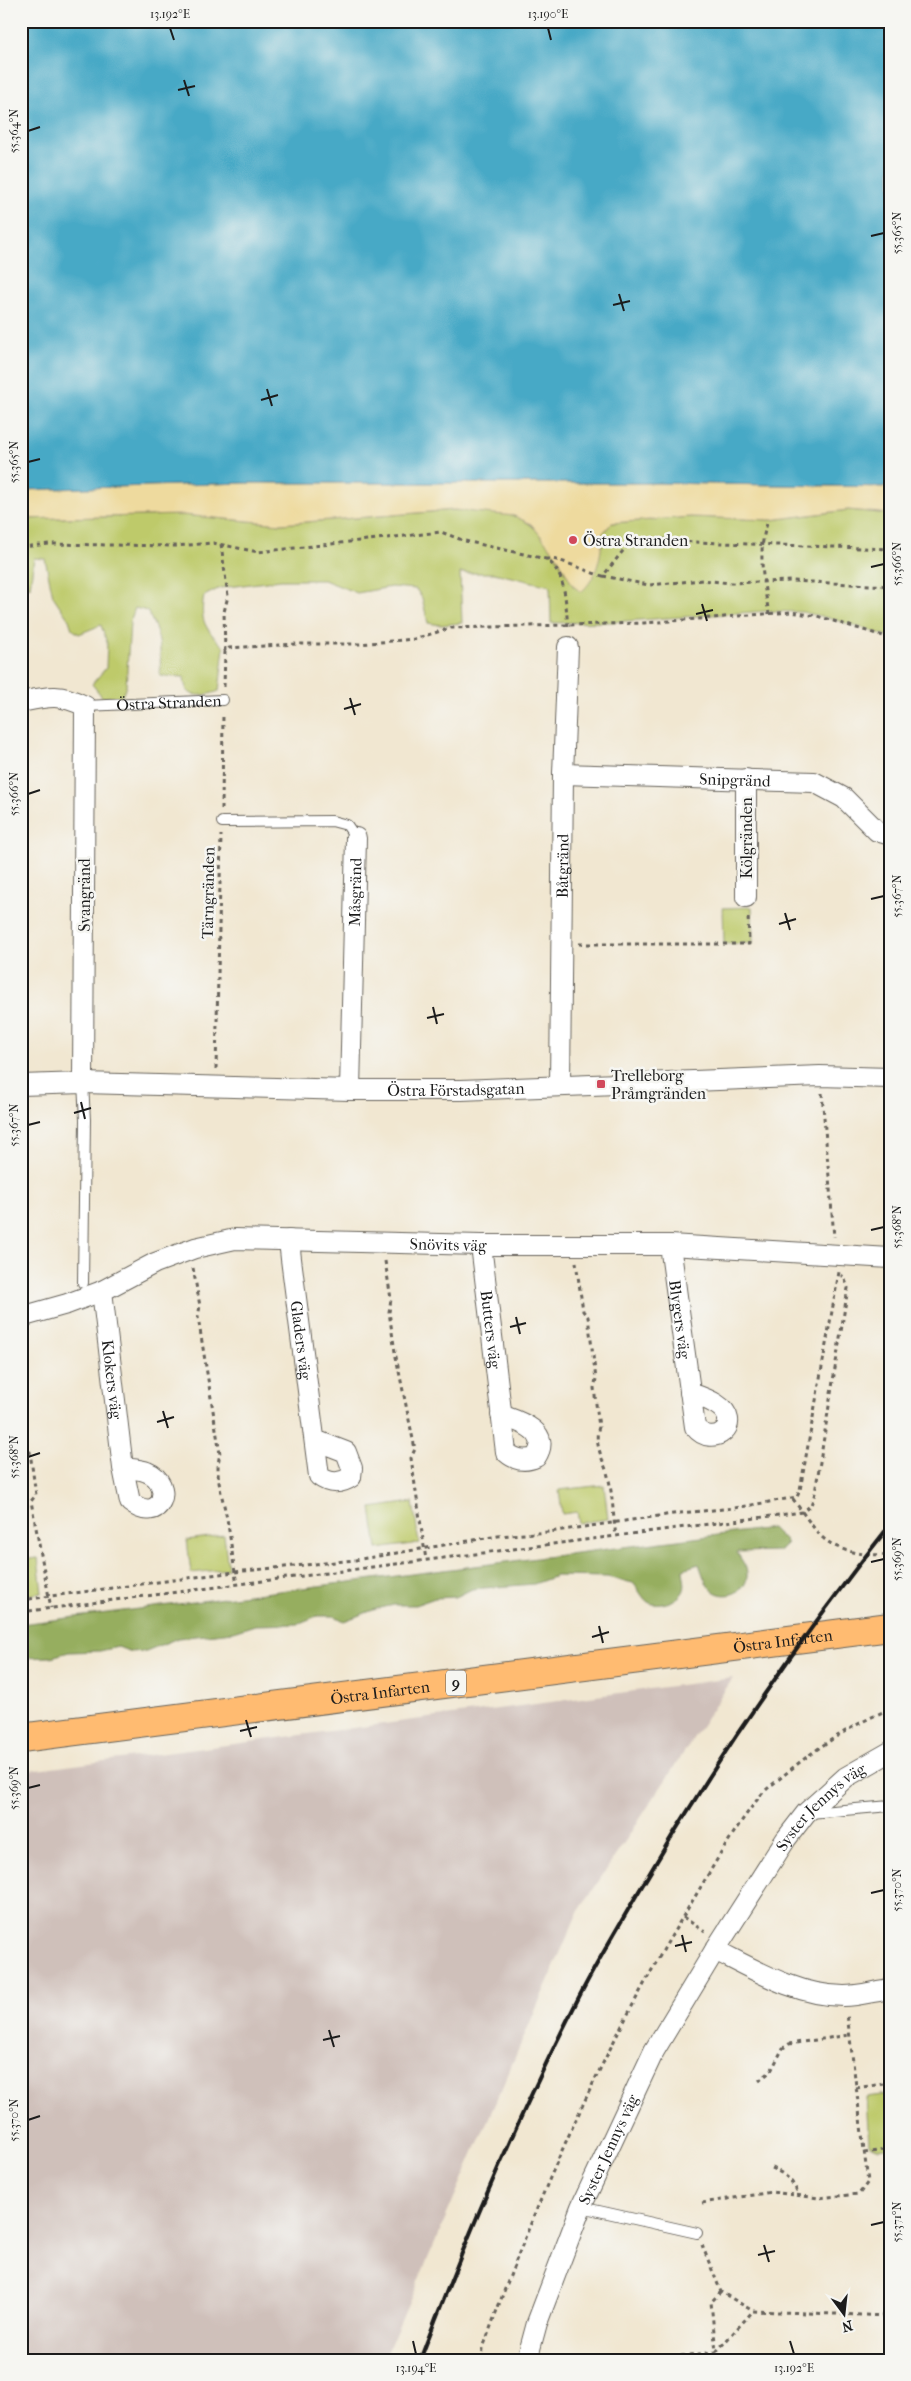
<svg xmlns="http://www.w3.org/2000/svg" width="911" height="2381" viewBox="0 0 911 2381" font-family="'IM FELL French Canon',serif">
	<rect width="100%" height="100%" fill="#f6f6f2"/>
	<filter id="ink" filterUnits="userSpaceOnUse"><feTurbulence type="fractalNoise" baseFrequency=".02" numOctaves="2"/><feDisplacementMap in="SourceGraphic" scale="10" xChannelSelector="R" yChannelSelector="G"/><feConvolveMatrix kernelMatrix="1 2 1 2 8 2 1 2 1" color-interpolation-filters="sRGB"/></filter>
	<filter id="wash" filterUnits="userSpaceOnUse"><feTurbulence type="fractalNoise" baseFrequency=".0096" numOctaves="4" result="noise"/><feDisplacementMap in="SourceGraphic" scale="20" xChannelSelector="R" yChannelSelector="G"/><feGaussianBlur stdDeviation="1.12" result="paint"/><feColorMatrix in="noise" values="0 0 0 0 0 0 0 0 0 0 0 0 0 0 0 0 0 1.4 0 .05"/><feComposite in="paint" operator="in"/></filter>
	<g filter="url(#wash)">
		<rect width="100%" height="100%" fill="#f1e7d1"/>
		<path fill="#cfc0ba" d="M 733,1678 L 577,1914 L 384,2360 L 21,2360 L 21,1772 Z"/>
		<path fill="#beca6b" stroke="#6d7344" d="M 454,510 C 472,512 500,511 516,517 C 539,525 555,552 565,573 L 602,546 L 602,534 L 612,523 L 690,517 L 771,520 L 848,510 L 890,514 L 890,637 L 833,619 L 802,612 L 767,611 L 611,622 L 551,623 L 550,586 L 494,573 L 460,573 L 462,623 L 441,625 L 428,623 L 422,598 L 416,589 L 391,587 L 357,593 L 324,580 L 281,580 L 220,588 L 204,596 C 199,622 206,629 224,647 L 219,691 C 211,694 193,699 187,690 C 185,687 184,681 184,677 L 160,676 C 161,648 161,636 147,611 L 135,608 L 130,622 L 126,687 L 122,696 L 103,698 L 92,684 L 106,668 L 107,643 L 101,625 L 79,634 L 72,629 L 69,620 L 53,596 L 45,559 L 34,558 L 30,587 L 21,584 L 21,519 L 182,515 L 281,524 Z
			M 752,907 L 753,943 L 724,944 L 723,908 Z
			M 604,1485 L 608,1519 L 579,1523 L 577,1512 L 562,1514 L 559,1490 Z
			M 413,1502 L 419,1543 L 377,1549 L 371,1508 Z
			M 224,1535 L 228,1569 L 191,1573 L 187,1540 Z
			M 38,1558 L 42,1593 L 21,1596 L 21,1560 Z
			M 890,2094 L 890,2147 L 878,2149 L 869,2145 L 866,2097 Z"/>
		<path fill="#96ae5f" stroke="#59653e" d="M 772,1528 L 787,1543 L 779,1551 L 737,1552 C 740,1559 746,1564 747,1573 C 749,1592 724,1602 711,1589 C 705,1583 702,1572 699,1564 L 683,1569 C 683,1576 687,1586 683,1592 C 677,1602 657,1608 648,1602 C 642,1598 638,1588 633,1583 L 607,1577 L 556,1576 L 534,1584 L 472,1589 L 456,1597 L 435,1598 L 415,1605 L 394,1605 L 376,1609 L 344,1621 L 335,1616 L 317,1616 L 297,1624 L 255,1625 L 233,1632 L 178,1638 L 146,1651 L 131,1652 L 118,1647 L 100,1651 L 69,1652 L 51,1657 L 21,1658 L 21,1624 Z"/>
		<path fill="#eeda9e" stroke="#857b5d" d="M 243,483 L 659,483 L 890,487 L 890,514 L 848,510 L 771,520 L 690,517 L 612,523 L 602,534 C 602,554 597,579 581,592 L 573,586 L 557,556 L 531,524 L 514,516 L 454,510 L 281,524 L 182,515 L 21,519 L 21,490 Z"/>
		<path fill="#46a9c6" stroke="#316271" d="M 21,21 L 890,21 L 890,487 L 659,483 L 243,483 L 21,490 Z"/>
	</g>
	<g filter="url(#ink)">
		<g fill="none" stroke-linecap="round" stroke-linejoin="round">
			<g stroke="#67635b" stroke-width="12">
				<g id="service">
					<path id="s1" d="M 85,706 L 223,700"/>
					<path d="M 222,822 L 332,821 L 347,825 L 356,838"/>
					<path d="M 83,1283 L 85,1120 L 83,1083"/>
					<path d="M 810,1813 L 890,1806"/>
					<path d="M 581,2207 L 697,2233"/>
				</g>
			</g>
			<g stroke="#67635b" stroke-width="22">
				<g id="minor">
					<path d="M 21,702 C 49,696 59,693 85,706 L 83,1083"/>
					<path id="s2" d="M 563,774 L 814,782 L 844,798 L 877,831 L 890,835"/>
					<path d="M 746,897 L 746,779"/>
					<path id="s3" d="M 21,1085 L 83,1083 L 350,1090 L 461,1090 L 820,1076 L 890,1078"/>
					<path id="s4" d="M 560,1085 L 563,774 L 568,647"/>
					<path id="s5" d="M 350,1090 L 356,838"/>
					<path id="s6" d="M 289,1240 L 291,1259 L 319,1476 C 329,1484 341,1484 351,1477 L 352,1468 L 346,1452 L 315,1440"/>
					<path id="s7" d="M 481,1245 L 506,1452 C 515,1460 525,1462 536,1457 C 553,1431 518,1421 501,1415"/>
					<path id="s8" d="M 670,1245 L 695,1427 C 713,1450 746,1423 716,1404 C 708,1399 699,1396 690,1393"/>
					<path id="s9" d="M 102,1291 L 123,1468 L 130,1502 C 162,1527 175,1483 147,1472 C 140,1469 131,1469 123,1468"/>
					<path id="s10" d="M 21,1317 L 67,1304 L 102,1291 L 155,1263 L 195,1248 L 235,1239 L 481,1245 L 670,1245 L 890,1258"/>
					<path d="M 715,1950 C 755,1970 798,1996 844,1996 C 859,1996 875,1991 890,1989"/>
					<path id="s11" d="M 527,2360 L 537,2323 L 581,2207 L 654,2051 L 715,1950 L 786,1839 L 806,1813 L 846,1777 L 890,1752"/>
				</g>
			</g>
			<g stroke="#67635b" stroke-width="30">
				<g id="primary">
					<path id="s12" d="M 21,1738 L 890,1627"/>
				</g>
			</g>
			<path stroke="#67635b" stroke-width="3" stroke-dasharray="4 4" stroke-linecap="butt" d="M 767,524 C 757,552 764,585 769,614
				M 221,544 L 228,596 L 224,612 L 225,652
				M 21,547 L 49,544 L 176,546 L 213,543 L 258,552 L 441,532 L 465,541 L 546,559 C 567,574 565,602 568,626
				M 546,559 C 562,558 586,572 603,576 L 626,547 L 639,540 L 661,539 L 694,542 L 890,549
				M 603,576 L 649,585 L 702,580 L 730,583 L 792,581 L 890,586
				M 224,687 L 225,652 L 229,648 L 297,644 L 359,644 L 414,639 L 451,628 L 644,623 L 791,612 L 817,616 L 890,638
				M 222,809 L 223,713
				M 579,944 L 749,944 L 748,915
				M 216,1069 L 221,835
				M 822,1093 L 834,1237
				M 385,1261 L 391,1299 L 389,1312 L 395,1352 L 415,1449 L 411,1458 L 426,1560
				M 576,1262 L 583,1311 L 588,1317 L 596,1379 L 594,1388 L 599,1427 C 593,1443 604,1461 608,1476 C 613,1495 613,1517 616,1536
				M 193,1268 L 200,1306 L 198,1317 L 220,1454 C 214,1476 223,1497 227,1519 C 231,1540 233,1563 237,1584
				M 21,1421 L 24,1444 L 30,1452 L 36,1495 L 31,1501 L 51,1608
				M 793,1499 C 801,1510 809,1522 818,1533 C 834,1552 866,1557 890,1554
				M 21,1600 L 234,1572 L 355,1560 L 498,1536 L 549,1532 L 680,1513 L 735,1508 L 797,1497 L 800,1490 L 839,1272
				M 21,1612 L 803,1512 L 811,1505 L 815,1493 L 848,1288 L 844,1277 L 841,1275
				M 683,1917 L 705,1932
				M 759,2081 L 771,2071 L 783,2048 L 789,2044 L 849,2035
				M 856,2088 L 890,2083
				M 864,2153 L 890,2149
				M 771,2168 C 786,2174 792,2180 799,2195
				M 702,2203 L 772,2192 L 818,2198 L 859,2194 L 868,2182 L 847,2014
				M 702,2245 L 721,2292 L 753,2311 L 890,2316
				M 482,2360 L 483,2348 C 539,2193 606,2041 693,1900 C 714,1865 735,1827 761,1795 C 767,1788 777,1781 784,1775 C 816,1748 851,1725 890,1709
				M 666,2360 L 670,2357 L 716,2352 L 711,2302 L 721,2292
				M 717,2360 L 716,2352 L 753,2311"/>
			<use href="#service" stroke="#fff" stroke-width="10"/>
			<use href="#minor" stroke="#fff" stroke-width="20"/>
			<use href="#primary" stroke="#ffbb71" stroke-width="28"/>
			<path stroke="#1c1c1c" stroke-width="4" d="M 420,2360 C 466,2238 518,2117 577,2001 C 595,1965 616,1931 636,1896 C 712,1766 796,1643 890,1525"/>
		</g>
	</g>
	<path fill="none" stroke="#1c1c1c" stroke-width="2" d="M 170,28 L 174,40M 548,28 L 551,40M 184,80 L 189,96M 178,90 L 195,86M 28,131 L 40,127M 871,236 L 884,233M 619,294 L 624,311M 613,305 L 630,301M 267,389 L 272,406M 261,400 L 278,395M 28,462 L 40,459M 871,567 L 884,564M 702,604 L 707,621M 696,614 L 713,610M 350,698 L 355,715M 344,709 L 361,704M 28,794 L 40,790M 871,899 L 884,896M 785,913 L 790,930M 779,924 L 796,919M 433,1007 L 437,1024M 427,1018 L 444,1014M 81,1102 L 85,1119M 74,1113 L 91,1108M 28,1125 L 40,1122M 871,1230 L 884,1227M 516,1317 L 520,1334M 510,1327 L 526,1323M 163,1411 L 168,1428M 157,1422 L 174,1417M 28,1457 L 40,1453M 871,1562 L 884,1559M 599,1626 L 603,1643M 592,1637 L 609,1632M 246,1720 L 251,1737M 240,1731 L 257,1727M 28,1788 L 40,1785M 871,1893 L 884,1890M 682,1935 L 686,1952M 675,1946 L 692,1942M 329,2030 L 334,2047M 323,2040 L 340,2036M 28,2120 L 40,2116M 871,2225 L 884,2222M 764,2245 L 769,2262M 758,2255 L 775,2251M 413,2341 L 416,2354M 790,2341 L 794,2354"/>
	<g fill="#d1495b" stroke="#f6f6f2" stroke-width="2">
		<circle cx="573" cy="540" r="5"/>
		<rect x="596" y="1079" width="10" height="10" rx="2.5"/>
	</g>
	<g text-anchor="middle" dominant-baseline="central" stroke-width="5" stroke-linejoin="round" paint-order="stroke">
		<rect fill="#f6f6f2" stroke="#5d5d5c" stroke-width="1" x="446" y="1670.5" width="20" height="25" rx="4"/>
		<g font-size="15" font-weight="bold" fill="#1c1c1c">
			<text x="456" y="1683">9</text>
		</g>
		<g font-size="16" fill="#1c1c1c" stroke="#f6f6f2" text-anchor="start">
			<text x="583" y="540">Östra Stranden</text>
			<text x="611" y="1075">Trelleborg<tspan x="611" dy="18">Pråmgränden</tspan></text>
		</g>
		<g font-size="16" fill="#1c1c1c" stroke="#f6f6f2">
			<text stroke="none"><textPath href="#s1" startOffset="84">Östra Stranden</textPath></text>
			<text stroke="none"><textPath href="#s2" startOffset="172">Snipgränd</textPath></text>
			<text transform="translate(746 838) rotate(-90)">Kölgränden</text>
			<text stroke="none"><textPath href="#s4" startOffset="219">Båtgränd</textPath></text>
			<text transform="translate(208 893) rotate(-89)">Tärngränden</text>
			<text stroke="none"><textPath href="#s5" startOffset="198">Måsgränd</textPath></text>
			<text transform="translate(84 895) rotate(-90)">Svangränd</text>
			<text stroke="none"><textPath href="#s3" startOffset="435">Östra Förstadsgatan</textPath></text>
			<text stroke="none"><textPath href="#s10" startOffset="442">Snövits väg</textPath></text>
			<text stroke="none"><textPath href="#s8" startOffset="75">Blygers väg</textPath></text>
			<text stroke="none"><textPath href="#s7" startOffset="85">Butters väg</textPath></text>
			<text stroke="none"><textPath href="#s6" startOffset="101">Gladers väg</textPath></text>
			<text stroke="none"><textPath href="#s9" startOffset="89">Klokers väg</textPath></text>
			<text stroke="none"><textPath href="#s12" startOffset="768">Östra Infarten</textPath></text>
			<text stroke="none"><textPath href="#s12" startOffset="362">Östra Infarten</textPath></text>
			<text stroke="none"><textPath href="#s11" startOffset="632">Syster Jennys väg</textPath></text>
			<text stroke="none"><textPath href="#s11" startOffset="226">Syster Jennys väg</textPath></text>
		</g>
	</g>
	<rect width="911" height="2381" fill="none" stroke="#f6f6f2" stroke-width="55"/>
	<g transform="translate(844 2314) rotate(165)" stroke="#f6f6f2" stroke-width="4" paint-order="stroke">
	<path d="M0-4L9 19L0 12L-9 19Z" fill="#1c1c1c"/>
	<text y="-8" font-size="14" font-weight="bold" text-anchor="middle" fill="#1c1c1c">N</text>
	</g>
	<rect x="28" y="28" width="856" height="2326" fill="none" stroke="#1c1c1c" stroke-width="2"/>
	<g font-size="12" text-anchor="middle" fill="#1c1c1c">
		<text x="170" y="18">13.192°E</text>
		<text x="548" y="18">13.190°E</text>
		<text transform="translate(14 131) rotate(-90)" y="4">55.364°N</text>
		<text transform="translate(897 233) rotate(-90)" y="4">55.365°N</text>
		<text transform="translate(14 462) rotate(-90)" y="4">55.365°N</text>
		<text transform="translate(897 564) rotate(-90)" y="4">55.366°N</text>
		<text transform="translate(14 794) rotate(-90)" y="4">55.366°N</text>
		<text transform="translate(897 896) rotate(-90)" y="4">55.367°N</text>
		<text transform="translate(14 1125) rotate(-90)" y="4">55.367°N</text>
		<text transform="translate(897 1227) rotate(-90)" y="4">55.368°N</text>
		<text transform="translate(14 1457) rotate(-90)" y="4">55.368°N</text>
		<text transform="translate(897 1559) rotate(-90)" y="4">55.369°N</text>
		<text transform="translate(14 1788) rotate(-90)" y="4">55.369°N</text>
		<text transform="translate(897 1890) rotate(-90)" y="4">55.370°N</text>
		<text transform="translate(14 2120) rotate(-90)" y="4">55.370°N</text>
		<text transform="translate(897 2222) rotate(-90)" y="4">55.371°N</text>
		<text x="416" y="2372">13.194°E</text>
		<text x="794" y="2372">13.192°E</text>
	</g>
</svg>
